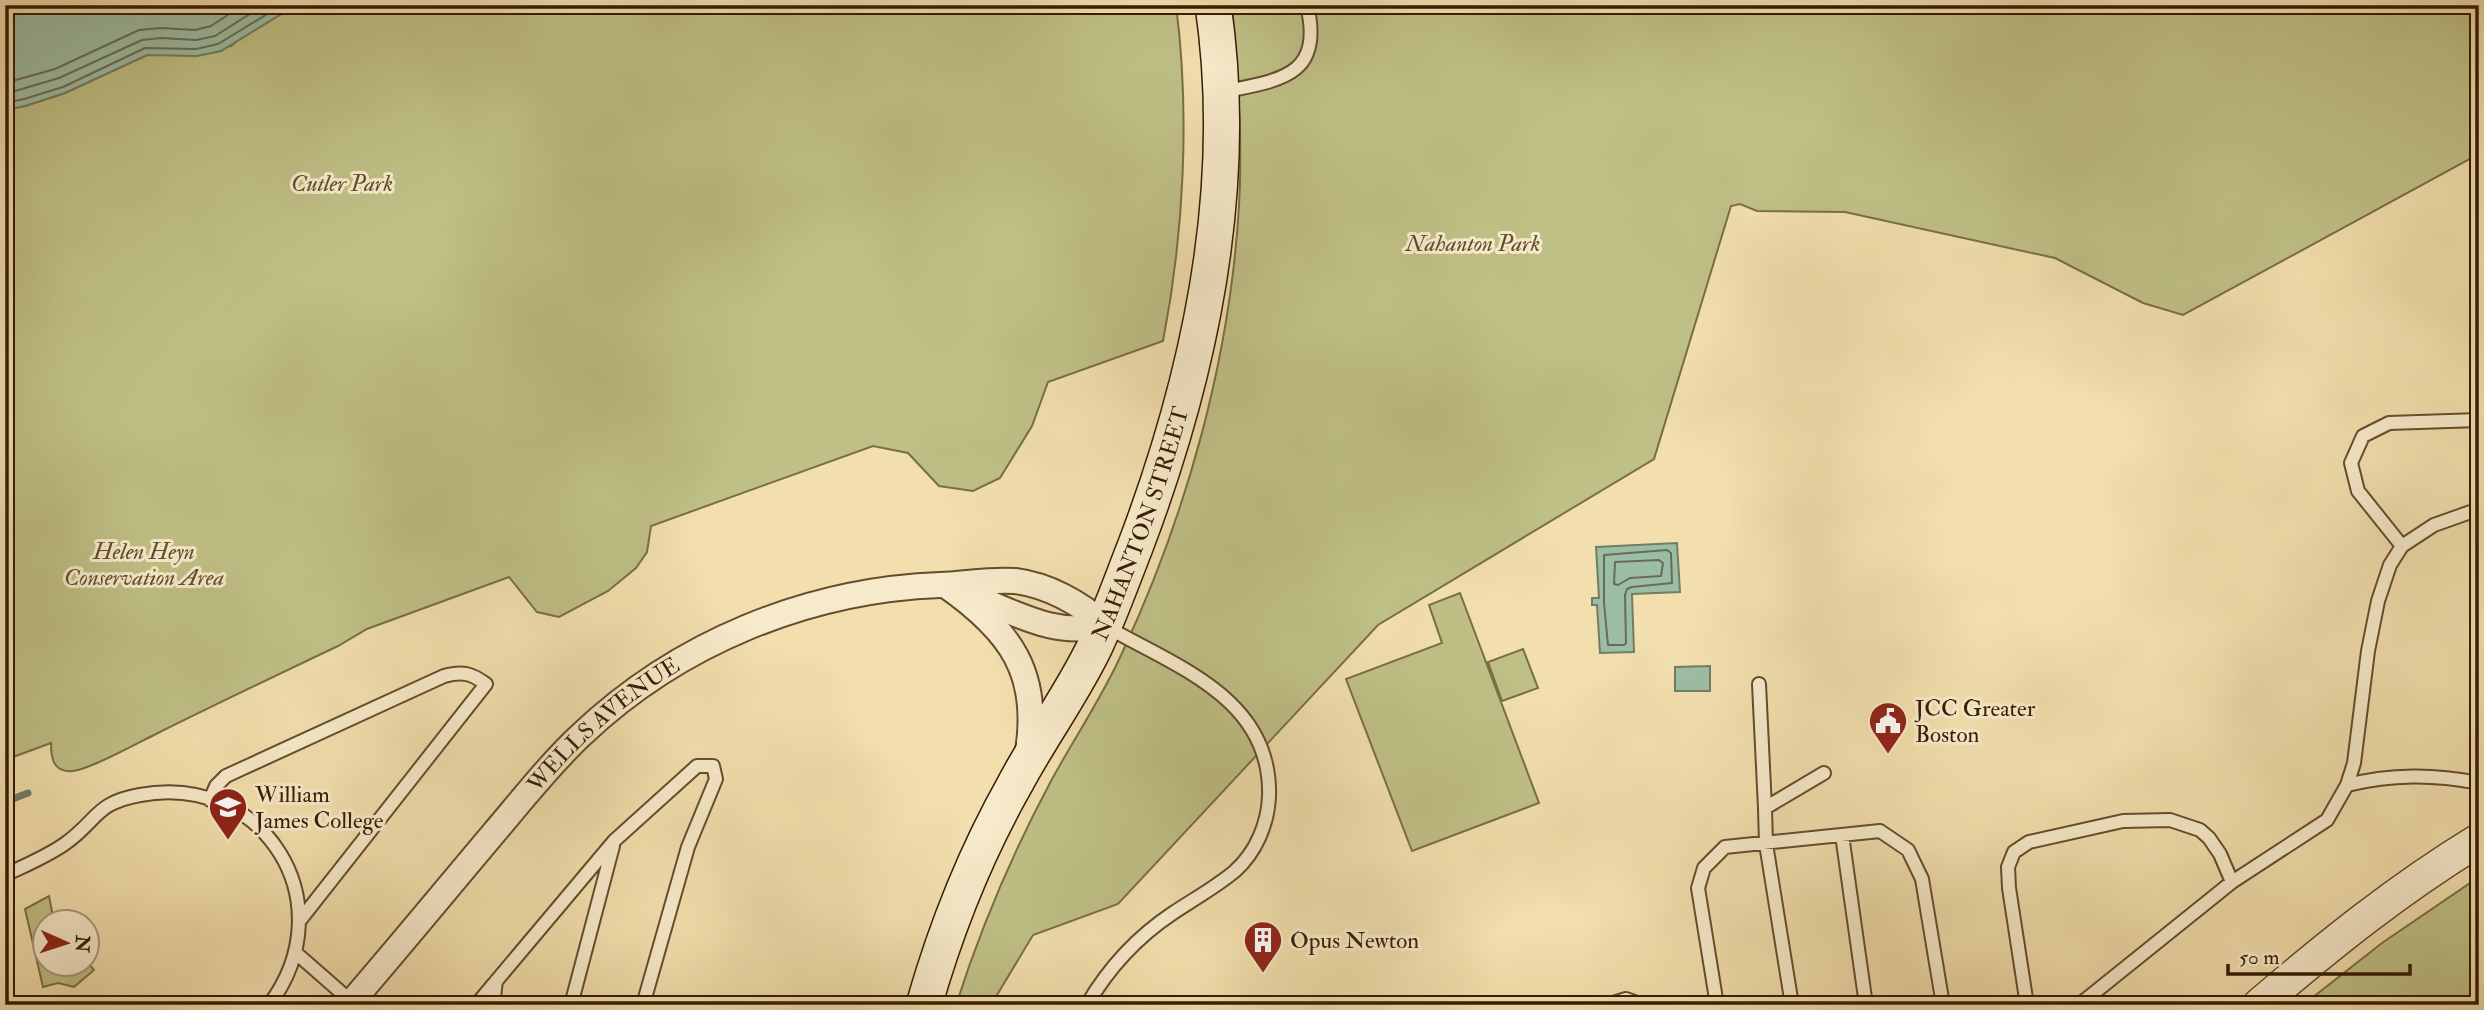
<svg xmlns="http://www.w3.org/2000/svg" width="2484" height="1010" viewBox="0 0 2484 1010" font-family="'IM FELL Double Pica',serif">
	<rect width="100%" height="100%" fill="#f2dfad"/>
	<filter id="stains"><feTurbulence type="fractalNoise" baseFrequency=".00286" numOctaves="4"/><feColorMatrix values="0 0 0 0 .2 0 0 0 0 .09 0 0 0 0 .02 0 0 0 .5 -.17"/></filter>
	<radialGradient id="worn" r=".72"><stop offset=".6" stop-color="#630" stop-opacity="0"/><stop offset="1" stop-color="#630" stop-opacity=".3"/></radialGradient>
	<path fill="#bfc086" stroke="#7a6e45" stroke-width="2" d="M 296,5 L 1176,5 C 1190,114 1184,233 1163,341 L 1048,382 L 1032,426 L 1000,478 L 973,491 L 939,486 L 908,453 L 873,446 L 651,526 L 647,552 L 636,568 L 608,591 L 559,617 L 537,612 L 509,577 L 367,629 L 338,646 C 277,675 216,704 156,734 C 137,743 91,769 73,771 C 53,773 51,758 51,743 L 5,760 L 5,110 L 25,106 L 65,93 L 147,55 L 231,46 L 244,35 Z
		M 1232,5 L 2479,5 L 2479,154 L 2183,315 L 2143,303 L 2055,258 L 1845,212 L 1757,211 L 1740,204 L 1731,206 L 1654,459 L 1378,625 L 1118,904 L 1033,935 L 991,1005 L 956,1005 C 981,927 1013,852 1051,781 C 1075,737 1103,696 1123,651 C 1187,513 1230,359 1239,206 C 1243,139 1237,72 1232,5 Z
		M 1460,593 L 1539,803 L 1412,851 L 1346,679 L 1442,643 L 1429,605 Z
		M 1523,649 L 1538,688 L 1502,701 L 1488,662 Z
		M 2479,877 L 2479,1005 L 2303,1005 L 2382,943 Z
		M 49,896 L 54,922 L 46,922 L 46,964 L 88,964 L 88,963 L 94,970 L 74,987 L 58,983 L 43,987 L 25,909 Z"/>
	<path fill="#9cbda5" stroke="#727d65" stroke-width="2" d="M 5,5 L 296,5 L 221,51 L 197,56 L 147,55 L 65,93 L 25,106 L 5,110 Z
		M 1677,543 L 1680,592 L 1632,594 L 1634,652 L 1600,653 L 1597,605 L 1592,605 L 1592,598 L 1599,598 L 1596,547 Z
		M 1710,666 L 1710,691 L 1675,691 L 1675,667 Z"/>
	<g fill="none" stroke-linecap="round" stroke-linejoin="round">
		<path stroke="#686c54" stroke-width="2" d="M 5,83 L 55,69 L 139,30 L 161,28 L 195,30 L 211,26 L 243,5
			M 5,94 L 59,78 L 142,40 L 161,38 L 196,40 L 215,36 L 264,5
			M 5,103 L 24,99 L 63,87 L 145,48 L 196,49 L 218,44 L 282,5
			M 1667,550 L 1671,553 L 1672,583 L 1632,587 L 1627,589 L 1625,595 L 1626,643 L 1624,645 L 1608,645 L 1604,603 L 1604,555 Z
			M 1659,560 L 1663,563 L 1661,576 L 1630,578 L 1618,585 L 1614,584 L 1615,562 Z"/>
		<path stroke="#727d65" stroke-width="7" d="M 5,802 L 28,793"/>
		<g stroke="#644d2e" stroke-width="16">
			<path id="service" d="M 1222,92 C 1280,80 1324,77 1307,5
				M 2402,546 L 2358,491 L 2351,463 L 2363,436 L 2389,423 L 2479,420
				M 1759,684 L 1765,808
				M 2347,785 C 2392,774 2433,774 2479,783
				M 210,800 L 216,786 L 226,776 L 444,676 C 462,671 471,673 486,684 L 301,919
				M 1842,835 L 1866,1005
				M 5,875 C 26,865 48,856 66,843 C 98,820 95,803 140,795 C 264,772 346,903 269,1005
				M 296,953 L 352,1002
				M 476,1005 L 614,841 L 697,766 L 713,766 L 716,779 L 688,847 L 643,1005
				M 493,1005 L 496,981
				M 571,1005 L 613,846
				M 1087,1005 C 1109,967 1137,937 1173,913 C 1194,899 1216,887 1235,871 C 1256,852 1268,824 1269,796 C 1272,699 1177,667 1107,627
				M 1607,1005 L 1626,999 L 1643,1005
				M 1717,1005 L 1698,888 L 1704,868 L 1725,847 L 1880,831 L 1908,850 L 1922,879 L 1943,1005
				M 1792,1005 L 1766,844 L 1765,808 L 1824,773
				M 2027,1005 L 2009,888 L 2008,867 L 2014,852 L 2029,842 L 2123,821 L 2170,820 L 2200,830 L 2209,838 L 2220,854 L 2232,882
				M 2079,1005 L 2232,882 L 2327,820 L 2347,785 L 2354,763 L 2368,651 L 2378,601 L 2390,565 L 2402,546 L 2434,525 L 2479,509"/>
		</g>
		<g stroke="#644d2e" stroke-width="28">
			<g id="minor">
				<path d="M 945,585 C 1011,631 1042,674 1027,757"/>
				<path d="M 972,596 C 1016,613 1056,638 1104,625"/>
				<path id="s1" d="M 349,1005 C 398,948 445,891 493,834 C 522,800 549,765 581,735 C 678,643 807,590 940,585 C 965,584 990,579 1015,581 C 1047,585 1081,603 1104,625"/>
			</g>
		</g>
		<g stroke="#644d2e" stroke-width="35">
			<path id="tertiary" d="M 2259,1005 C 2329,945 2400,888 2479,840"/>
		</g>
		<g stroke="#341c04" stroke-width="38">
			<g id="secondary">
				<path id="s2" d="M 924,1005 C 946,928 976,853 1015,784 C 1040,737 1072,694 1095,646 C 1110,614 1122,580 1135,547 C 1200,376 1240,188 1213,5"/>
			</g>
		</g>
		<use href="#service" stroke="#f7eaca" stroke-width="12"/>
		<use href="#minor" stroke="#f7eaca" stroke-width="24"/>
		<use href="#tertiary" stroke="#f7eaca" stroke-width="32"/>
		<use href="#secondary" stroke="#f7eaca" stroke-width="35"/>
	</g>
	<defs>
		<g id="civic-pin" transform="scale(2.0125)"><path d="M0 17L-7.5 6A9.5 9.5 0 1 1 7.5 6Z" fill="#8f2418" stroke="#f7eaca"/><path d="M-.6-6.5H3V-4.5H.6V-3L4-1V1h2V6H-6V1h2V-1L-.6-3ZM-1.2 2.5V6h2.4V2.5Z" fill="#fff"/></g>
		<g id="university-pin" transform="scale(2.0125)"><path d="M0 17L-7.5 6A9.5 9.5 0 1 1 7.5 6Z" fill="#8f2418" stroke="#f7eaca"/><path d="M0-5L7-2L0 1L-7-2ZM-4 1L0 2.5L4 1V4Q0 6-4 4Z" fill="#fff"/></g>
		<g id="building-pin" transform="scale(2.0125)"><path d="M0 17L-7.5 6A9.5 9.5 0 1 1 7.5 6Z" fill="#8f2418" stroke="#f7eaca"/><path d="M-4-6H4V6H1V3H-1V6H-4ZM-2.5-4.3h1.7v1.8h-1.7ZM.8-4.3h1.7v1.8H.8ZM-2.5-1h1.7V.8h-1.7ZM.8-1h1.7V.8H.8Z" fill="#fff"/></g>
	</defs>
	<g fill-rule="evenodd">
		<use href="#civic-pin" x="1888" y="721"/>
		<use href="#university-pin" x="228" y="807"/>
		<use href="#building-pin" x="1263" y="940"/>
	</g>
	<g text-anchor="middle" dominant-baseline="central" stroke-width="6" stroke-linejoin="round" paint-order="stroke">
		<g font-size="23" font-style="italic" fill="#5e4d2b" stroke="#f7eaca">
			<text x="342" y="183">Cutler Park</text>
			<text x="1473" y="243">Nahanton Park</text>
			<text x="144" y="551">Helen Heyn<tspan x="144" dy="26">Conservation Area</tspan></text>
		</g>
		<g font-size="23" fill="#341c04" stroke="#f7eaca">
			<text stroke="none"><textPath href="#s2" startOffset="530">NAHANTON STREET</textPath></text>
			<text stroke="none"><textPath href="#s1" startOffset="380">WELLS AVENUE</textPath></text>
		</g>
		<g font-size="23" fill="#341c04" stroke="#f7eaca" text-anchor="start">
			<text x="1915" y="708">JCC Greater<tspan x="1915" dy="26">Boston</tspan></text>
			<text x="255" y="794">William<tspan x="255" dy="26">James College</tspan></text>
			<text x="1290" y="940">Opus Newton</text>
		</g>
	</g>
	<rect width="2484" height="1010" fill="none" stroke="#f2dfad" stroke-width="28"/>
	<rect x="7" y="7" width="2470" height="996" fill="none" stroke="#341c04" stroke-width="3.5"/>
	<rect x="14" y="14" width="2456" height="982" fill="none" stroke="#341c04" stroke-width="2"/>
	<g transform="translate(66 943) rotate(93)"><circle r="33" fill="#f7eaca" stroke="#a9987b" stroke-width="2"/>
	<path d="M0-5L12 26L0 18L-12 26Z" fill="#8f2418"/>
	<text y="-10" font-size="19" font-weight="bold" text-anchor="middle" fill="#341c04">N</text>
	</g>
	<path d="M2228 964v10h182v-10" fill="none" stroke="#341c04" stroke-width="3.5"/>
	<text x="2239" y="964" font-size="21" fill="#341c04" stroke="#f7eaca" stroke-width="5" paint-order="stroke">50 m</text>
	<rect width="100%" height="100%" filter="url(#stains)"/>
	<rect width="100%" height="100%" fill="url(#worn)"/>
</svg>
